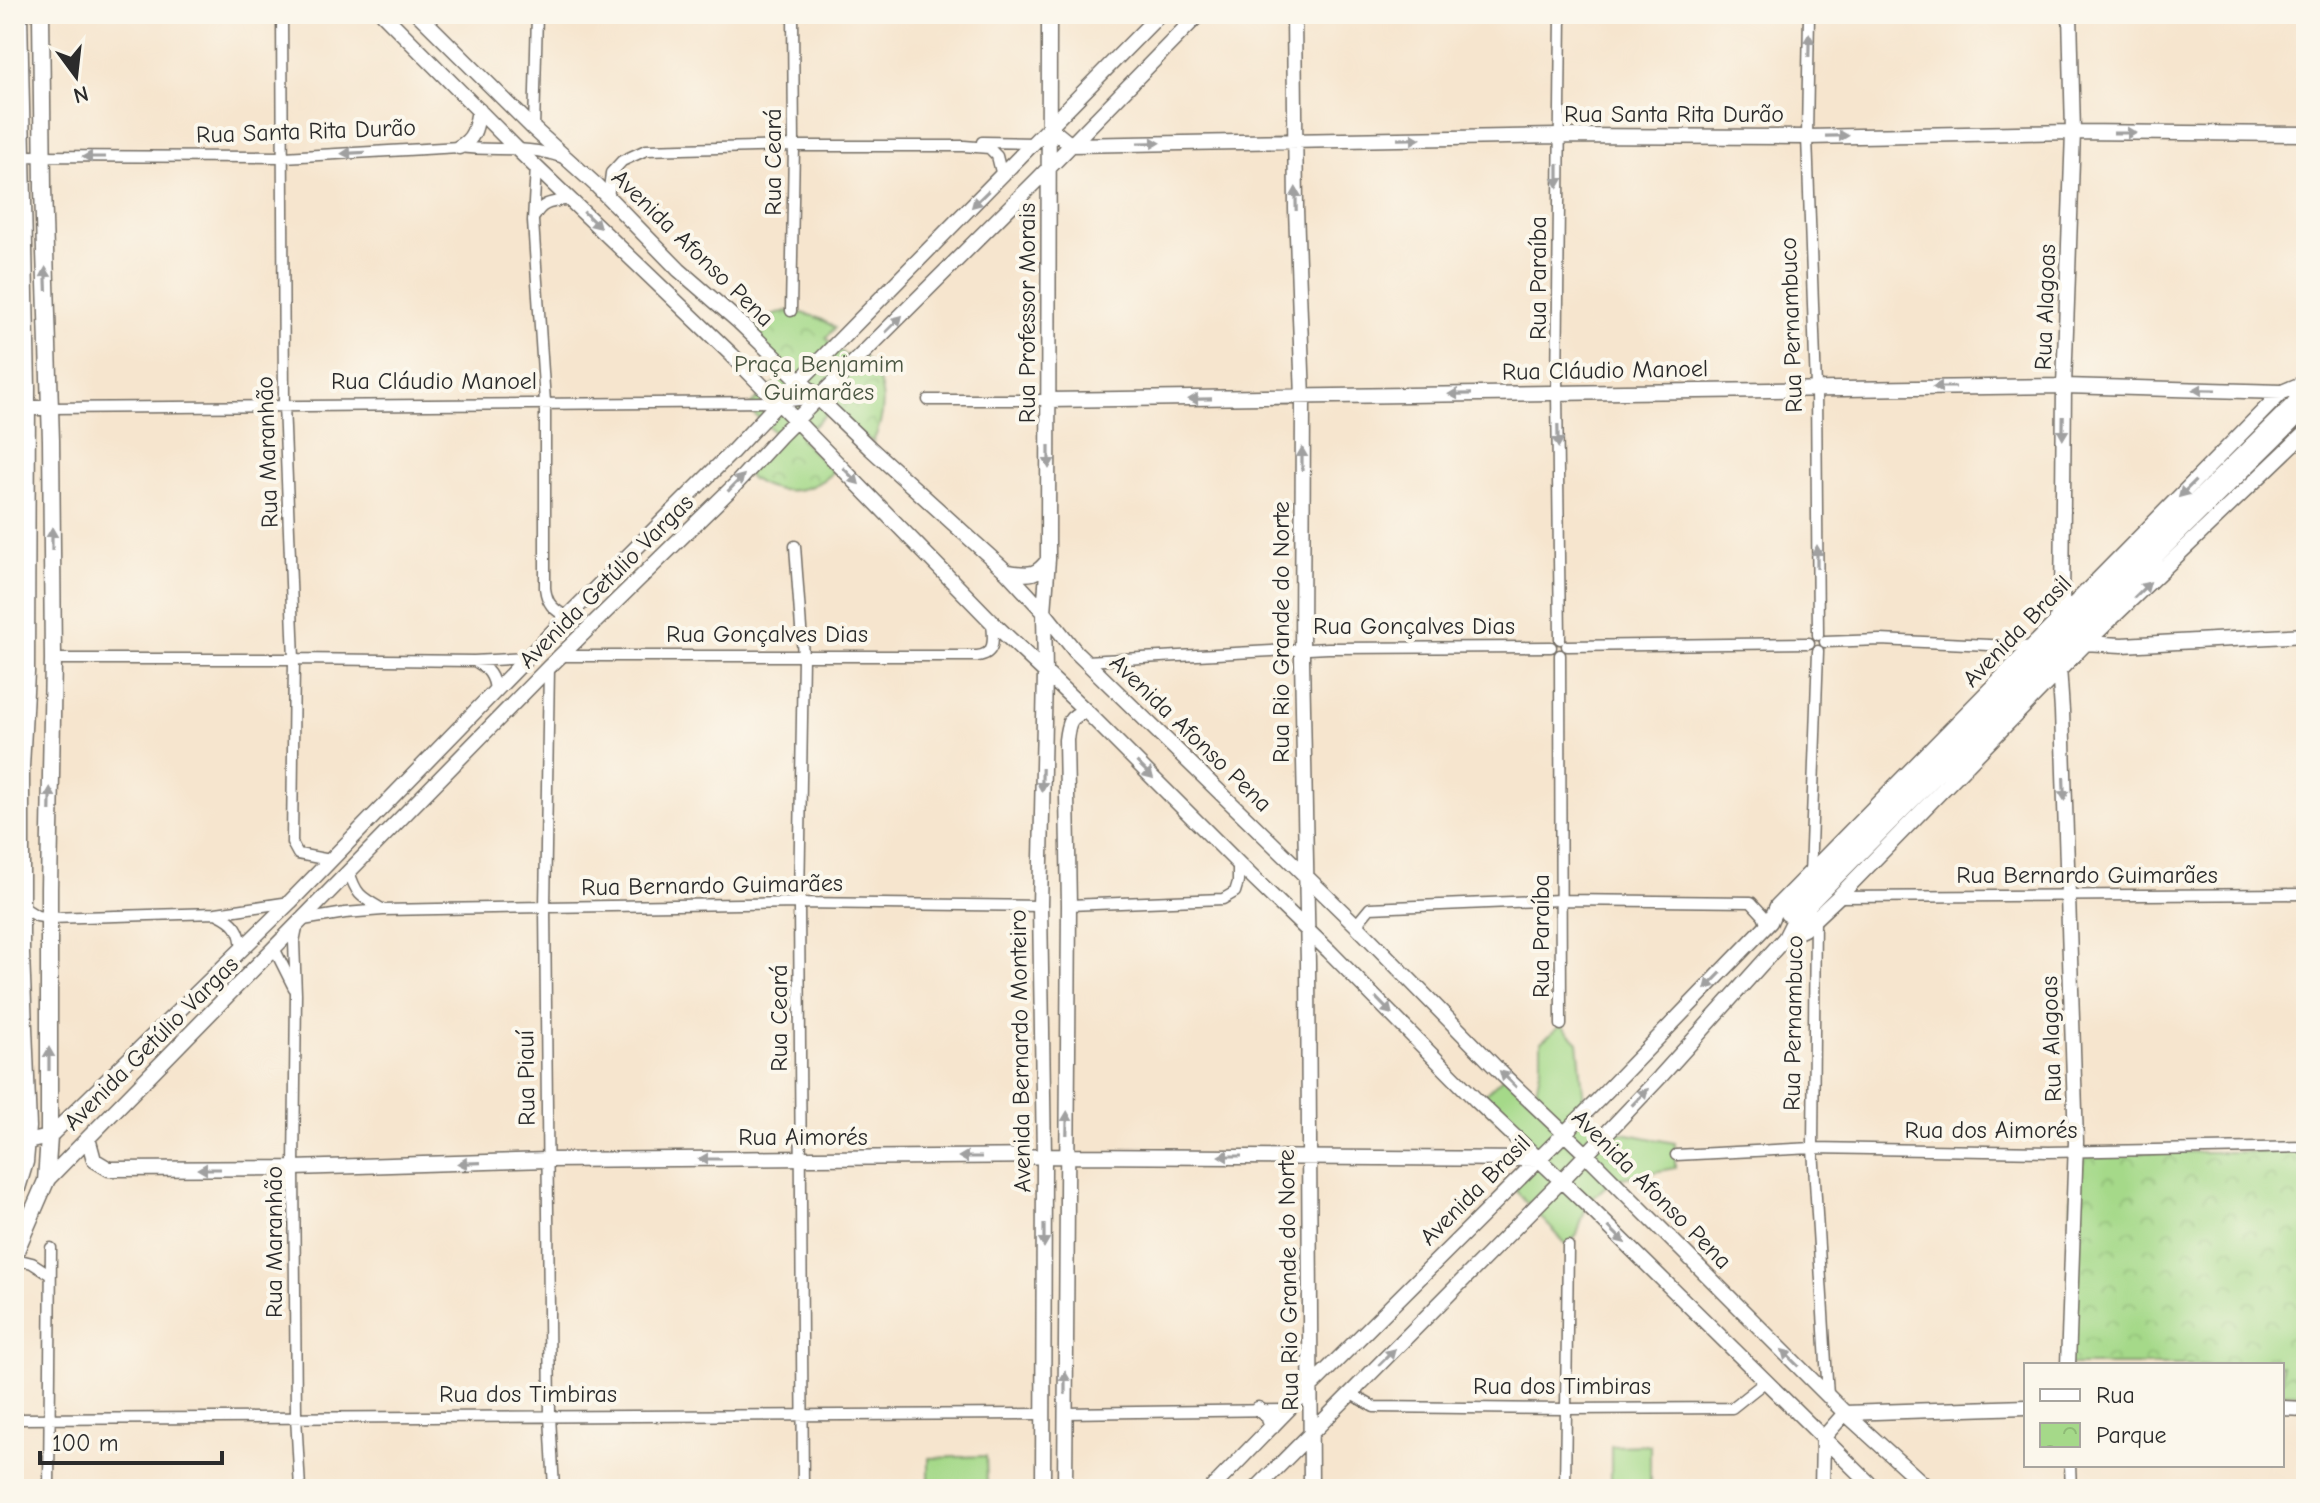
<svg xmlns="http://www.w3.org/2000/svg" width="2320" height="1503" viewBox="0 0 2320 1503" font-family="'Comic Neue',sans-serif">
	<defs>
		<pattern id="park-crowns" width="20" height="18" patternUnits="userSpaceOnUse" patternTransform="scale(2)"><rect width="20" height="18" fill="#a5d989"/><path d="M2 6a3 3 0 1 1 6 0M12 15a3 3 0 1 1 6 0" fill="none" stroke="#8eba76"/></pattern>
	</defs>
	<rect width="100%" height="100%" fill="#fbf7ec"/>
	<filter id="ink" filterUnits="userSpaceOnUse"><feTurbulence type="fractalNoise" baseFrequency=".0125" numOctaves="2"/><feDisplacementMap in="SourceGraphic" scale="16" xChannelSelector="R" yChannelSelector="G"/><feConvolveMatrix kernelMatrix="1 2 1 2 8 2 1 2 1" color-interpolation-filters="sRGB"/></filter>
	<filter id="wash" filterUnits="userSpaceOnUse"><feTurbulence type="fractalNoise" baseFrequency=".006" numOctaves="4" result="noise"/><feDisplacementMap in="SourceGraphic" scale="32" xChannelSelector="R" yChannelSelector="G"/><feGaussianBlur stdDeviation="1.8" result="paint"/><feColorMatrix in="noise" values="0 0 0 0 0 0 0 0 0 0 0 0 0 0 0 0 0 1.4 0 .05"/><feComposite in="paint" operator="in"/></filter>
	<g filter="url(#wash)">
		<rect width="100%" height="100%" fill="#f6e5ce"/>
		<path fill="url(#park-crowns)" stroke="#68825a" stroke-width="2" d="M 786,311 C 804,312 820,316 835,328 L 826,338 L 847,357 L 856,348 C 885,376 890,406 873,442 L 827,413 L 800,439 L 833,472 C 805,498 767,496 740,469 L 775,433 L 747,408 L 784,375 L 749,324 Z
			M 2088,1152 L 2306,1152 L 2306,1393 L 2282,1393 L 2282,1365 L 2068,1365 L 2072,1159 Z"/>
		<path fill="#a5d989" stroke="#68825a" stroke-width="2" d="M 1561,1025 L 1578,1042 L 1585,1112 L 1602,1129 L 1675,1143 L 1675,1168 L 1612,1180 L 1587,1204 L 1577,1235 L 1568,1246 L 1511,1186 L 1538,1159 L 1478,1101 L 1504,1076 L 1534,1101 L 1541,1065 L 1541,1042 Z
			M 1650,1445 L 1650,1489 L 1611,1489 L 1611,1446 Z
			M 986,1456 L 987,1485 L 929,1486 L 929,1458 Z"/>
	</g>
	<g filter="url(#ink)">
		<g fill="none" stroke-linecap="round" stroke-linejoin="round">
			<g stroke="#726c64" stroke-width="13">
				<path id="street" d="M 282,14 L 284,404 L 294,659 L 292,843 L 298,854 L 330,860
					M 1809,14 L 1807,137 L 1816,388 L 1818,635
					M 534,129 L 537,14
					M 982,142 L 1034,143
					M 14,160 L 21,156 L 284,157 L 459,147 C 496,152 524,144 561,157
					M 536,166 L 533,221 L 545,402 L 545,588 C 547,604 553,609 567,617
					M 608,198 L 611,173 L 622,161 L 646,150 L 794,146 L 964,146 L 989,148 L 997,156 L 1002,176
					M 535,216 C 542,201 555,202 570,199
					M 791,311 L 794,146 L 793,14
					M 928,400 L 1049,400
					M 49,408 L 779,402 L 818,398
					M 795,546 L 803,656 L 799,903 L 803,1489
					M 1560,639 L 1557,392 L 1561,14
					M 1825,642 L 1880,640 L 2033,647
					M 1567,646 L 1809,643
					M 1560,655 L 1561,1025
					M 561,656 L 977,656 C 997,654 993,638 992,622
					M 53,659 L 294,659 L 474,661 L 526,658
					M 1086,661 L 1328,648 L 1551,647
					M 476,662 C 488,669 494,676 495,691
					M 549,667 L 545,907 L 550,1416 L 554,1489
					M 349,871 C 356,895 361,897 382,909
					M 1810,875 L 1818,651
					M 1838,897 L 2306,894
					M 1069,905 L 1223,899 L 1235,892 L 1238,882 L 1238,863
					M 21,906 L 37,916 L 49,918 L 216,913 L 290,902
					M 218,914 C 235,922 241,930 242,949
					M 1815,914 L 1813,1148 L 1828,1396
					M 303,920 L 345,913 L 383,910 L 545,907 L 799,903 L 1040,906
					M 1356,925 L 1370,908 L 1560,900 L 1751,902 L 1763,915 L 1767,925
					M 297,927 L 294,942 L 296,994 L 294,1168 L 296,1416 L 300,1489
					M 275,950 L 294,988
					M 1676,1155 L 1813,1148 L 2049,1152 L 2306,1147
					M 14,1268 L 24,1261 L 32,1263 L 49,1274
					M 1351,1394 L 1374,1407 L 1565,1409 L 1732,1408 L 1766,1381
					M 1065,1413 L 1287,1410
					M 14,1419 L 1043,1414
					M 2070,1465 L 2071,1489
					M 49,1489 L 51,1248
					M 1565,1489 L 1568,1246"/>
			</g>
			<g stroke="#726c64" stroke-width="17">
				<path id="secondary" d="M 383,14 L 515,147 L 732,355 L 992,622 L 1084,709 L 1251,876 L 1329,951 L 1477,1101 L 1587,1205 L 1875,1489
					M 418,14 L 534,129 L 596,185 L 679,270 L 739,322 L 870,448 L 1007,572 L 1044,612 L 1075,651 L 1356,925 L 1504,1076 L 1586,1154 L 1845,1413 L 1929,1489
					M 1294,14 L 1296,209 L 1303,398 L 1302,658 L 1308,963 L 1311,1489
					M 1049,127 L 1071,145 L 1559,136 L 1807,137 L 2073,132 L 2306,134
					M 459,147 C 475,139 476,126 479,110
					M 1049,400 L 2064,386 L 2282,392
					M 14,403 L 27,408 L 49,408
					M 1007,572 C 1027,574 1035,578 1048,560
					M 2061,601 L 2056,623 L 2062,711 L 2076,1142 L 2068,1365
					M 2062,609 L 2064,386 L 2073,132 L 2070,14
					M 2083,643 L 2122,645 L 2306,635
					M 1787,914 L 2075,619 L 2293,404 L 2306,388
					M 1785,938 L 1804,929 L 1838,897 L 2085,644 L 2306,432
					M 14,1138 L 27,1142 L 49,1137 L 290,902 L 567,617 L 733,451 L 779,402 L 1160,14
					M 88,1138 L 94,1160 L 109,1169 L 294,1168 L 547,1160 L 1067,1156 L 1538,1159
					M 46,1181 L 549,667 L 735,485 L 780,436 L 1039,178 L 1199,14
					M 2282,1408 L 2306,1409
					M 1258,1409 L 1268,1416 L 1272,1427
					M 1845,1413 L 2026,1407
					M 1043,1489 L 1044,1157 L 1040,906 L 1045,674 L 1044,612 L 1048,559 L 1049,14
					M 1065,1489 L 1069,905 L 1066,740 C 1068,723 1069,717 1085,711
					M 1211,1489 L 1310,1387 L 1598,1100 L 1770,922 L 1777,906 L 2282,392 L 2306,382
					M 1256,1489 L 1561,1181 L 1660,1077 L 1785,938 L 1794,920 L 2071,640 L 2306,409
					M 1822,1489 L 1823,1438 L 1845,1413"/>
			</g>
			<g stroke="#726c64" stroke-width="19">
				<path id="primary" d="M 14,1198 L 25,1162 L 28,1127 L 21,954 L 21,767 L 26,672 L 27,388 L 19,14
					M 14,1255 L 46,1181 L 49,1137 L 49,889 L 53,659 L 51,440 L 43,188 L 41,14"/>
			</g>
			<use href="#street" stroke="#fff" stroke-width="10"/>
			<use href="#secondary" stroke="#fff" stroke-width="14"/>
			<use href="#primary" stroke="#fff" stroke-width="16"/>
		</g>
		<defs><path id="oneway-solid" d="M-6-.8H1V-3.2L6.5 0L1 3.2V.8H-6Z" transform="scale(2)"/></defs>
		<g fill="#a0a0a0">
			<use href="#oneway-solid" transform="translate(1809 45) rotate(-89)"/>
			<use href="#oneway-solid" transform="translate(2125 133)"/>
			<use href="#oneway-solid" transform="translate(1837 136) rotate(-1)"/>
			<use href="#oneway-solid" transform="translate(1409 139) rotate(-1)"/>
			<use href="#oneway-solid" transform="translate(1149 143) rotate(-1)"/>
			<use href="#oneway-solid" transform="translate(353 153) rotate(177)"/>
			<use href="#oneway-solid" transform="translate(94 157) rotate(-180)"/>
			<use href="#oneway-solid" transform="translate(1558 176) rotate(90)"/>
			<use href="#oneway-solid" transform="translate(980 199) rotate(135)"/>
			<use href="#oneway-solid" transform="translate(1296 199) rotate(-91)"/>
			<use href="#oneway-solid" transform="translate(592 220) rotate(44)"/>
			<use href="#oneway-solid" transform="translate(46 279) rotate(-92)"/>
			<use href="#oneway-solid" transform="translate(894 324) rotate(-45)"/>
			<use href="#oneway-solid" transform="translate(1944 387) rotate(180)"/>
			<use href="#oneway-solid" transform="translate(2204 390) rotate(-179)"/>
			<use href="#oneway-solid" transform="translate(1460 394) rotate(179)"/>
			<use href="#oneway-solid" transform="translate(1200 399) rotate(179)"/>
			<use href="#oneway-solid" transform="translate(2063 428) rotate(91)"/>
			<use href="#oneway-solid" transform="translate(1558 436) rotate(89)"/>
			<use href="#oneway-solid" transform="translate(1049 457) rotate(90)"/>
			<use href="#oneway-solid" transform="translate(1302 459) rotate(-90)"/>
			<use href="#oneway-solid" transform="translate(851 476) rotate(46)"/>
			<use href="#oneway-solid" transform="translate(736 483) rotate(-46)"/>
			<use href="#oneway-solid" transform="translate(2187 489) rotate(135)"/>
			<use href="#oneway-solid" transform="translate(52 539) rotate(-90)"/>
			<use href="#oneway-solid" transform="translate(1817 557) rotate(-90)"/>
			<use href="#oneway-solid" transform="translate(2142 590) rotate(-44)"/>
			<use href="#oneway-solid" transform="translate(1145 770) rotate(45)"/>
			<use href="#oneway-solid" transform="translate(1042 780) rotate(91)"/>
			<use href="#oneway-solid" transform="translate(2064 789) rotate(88)"/>
			<use href="#oneway-solid" transform="translate(50 799) rotate(-89)"/>
			<use href="#oneway-solid" transform="translate(1713 981) rotate(134)"/>
			<use href="#oneway-solid" transform="translate(1384 1006) rotate(46)"/>
			<use href="#oneway-solid" transform="translate(49 1059) rotate(-90)"/>
			<use href="#oneway-solid" transform="translate(1508 1079) rotate(-136)"/>
			<use href="#oneway-solid" transform="translate(1640 1097) rotate(-46)"/>
			<use href="#oneway-solid" transform="translate(1067 1123) rotate(-89)"/>
			<use href="#oneway-solid" transform="translate(1230 1156) rotate(-180)"/>
			<use href="#oneway-solid" transform="translate(970 1157) rotate(180)"/>
			<use href="#oneway-solid" transform="translate(710 1159) rotate(180)"/>
			<use href="#oneway-solid" transform="translate(469 1163) rotate(178)"/>
			<use href="#oneway-solid" transform="translate(209 1169) rotate(180)"/>
			<use href="#oneway-solid" transform="translate(1617 1235) rotate(45)"/>
			<use href="#oneway-solid" transform="translate(1044 1236) rotate(90)"/>
			<use href="#oneway-solid" transform="translate(1387 1357) rotate(-45)"/>
			<use href="#oneway-solid" transform="translate(1790 1358) rotate(-135)"/>
			<use href="#oneway-solid" transform="translate(1065 1383) rotate(-90)"/>
		</g>
	</g>
	<g text-anchor="middle" dominant-baseline="central" stroke-width="8" stroke-linejoin="round" paint-order="stroke">
		<g font-size="24" fill="#2b2b2b" stroke="#fbf7ec">
			<text x="1674" y="114">Rua Santa Rita Durão</text>
			<text transform="translate(306 131) rotate(-2)">Rua Santa Rita Durão</text>
			<text transform="translate(773 162) rotate(-90)">Rua Ceará</text>
			<text transform="translate(693 248) rotate(44)">Avenida Afonso Pena</text>
			<text transform="translate(1538 278) rotate(-90)">Rua Paraíba</text>
			<text transform="translate(2045 307) rotate(-88)">Rua Alagoas</text>
			<text transform="translate(1027 313) rotate(-90)">Rua Professor Morais</text>
			<text transform="translate(1791 325) rotate(-92)">Rua Pernambuco</text>
			<text transform="translate(1605 370) rotate(-1)">Rua Cláudio Manoel</text>
			<text x="434" y="381">Rua Cláudio Manoel</text>
			<text transform="translate(267 452) rotate(-92)">Rua Maranhão</text>
			<text transform="translate(606 581) rotate(-45)">Avenida Getúlio Vargas</text>
			<text x="1414" y="626">Rua Gonçalves Dias</text>
			<text transform="translate(2017 631) rotate(-46)">Avenida Brasil</text>
			<text transform="translate(1281 632) rotate(-90)">Rua Rio Grande do Norte</text>
			<text x="767" y="634">Rua Gonçalves Dias</text>
			<text transform="translate(1191 733) rotate(44)">Avenida Afonso Pena</text>
			<text x="2087" y="875">Rua Bernardo Guimarães</text>
			<text transform="translate(712 885) rotate(-1)">Rua Bernardo Guimarães</text>
			<text transform="translate(1541 936) rotate(-90)">Rua Paraíba</text>
			<text transform="translate(779 1018) rotate(-90)">Rua Ceará</text>
			<text transform="translate(1793 1023) rotate(-89)">Rua Pernambuco</text>
			<text transform="translate(2051 1039) rotate(-92)">Rua Alagoas</text>
			<text transform="translate(151 1043) rotate(-45)">Avenida Getúlio Vargas</text>
			<text transform="translate(1020 1051) rotate(-91)">Avenida Bernardo Monteiro</text>
			<text transform="translate(526 1078) rotate(-91)">Rua Piauí</text>
			<text x="1991" y="1130">Rua dos Aimorés</text>
			<text x="803" y="1137">Rua Aimorés</text>
			<text transform="translate(1652 1189) rotate(45)">Avenida Afonso Pena</text>
			<text transform="translate(1475 1190) rotate(-45)">Avenida Brasil</text>
			<text transform="translate(274 1242) rotate(-90)">Rua Maranhão</text>
			<text transform="translate(1288 1280) rotate(-91)">Rua Rio Grande do Norte</text>
			<text x="1562" y="1386">Rua dos Timbiras</text>
			<text x="528" y="1394">Rua dos Timbiras</text>
		</g>
		<g font-size="24" fill="#4a5642" stroke="#fbf7ec">
			<text x="819" y="364">Praça Benjamim<tspan x="819" dy="28">Guimarães</tspan></text>
		</g>
	</g>
	<rect width="2320" height="1503" fill="none" stroke="#fbf7ec" stroke-width="48"/>
	<rect x="2024" y="1363" width="260" height="104" fill="#fbf7ec" stroke="#a8a59f" stroke-width="2"/>
	<rect x="2040" y="1389" width="40" height="12" fill="#ffffff" stroke="#a8a59f" stroke-width="2"/>
	<text x="2096" y="1403" font-size="24" fill="#2b2b2b">Rua</text>
	<rect x="2040" y="1423" width="40" height="24" fill="url(#park-crowns)" stroke="#a8a59f" stroke-width="2"/>
	<text x="2096" y="1443" font-size="24" fill="#2b2b2b">Parque</text>
	<g transform="translate(76 76) rotate(165)" stroke="#fbf7ec" stroke-width="6" paint-order="stroke">
	<path d="M0-6L14 30L0 20L-14 30Z" fill="#2b2b2b"/>
	<text y="-12" font-size="22" font-weight="bold" text-anchor="middle" fill="#2b2b2b">N</text>
	</g>
	<path d="M40 1451v12h182v-12" fill="none" stroke="#2b2b2b" stroke-width="4"/>
	<text x="52" y="1451" font-size="24" fill="#2b2b2b" stroke="#fbf7ec" stroke-width="6" paint-order="stroke">100 m</text>
</svg>
